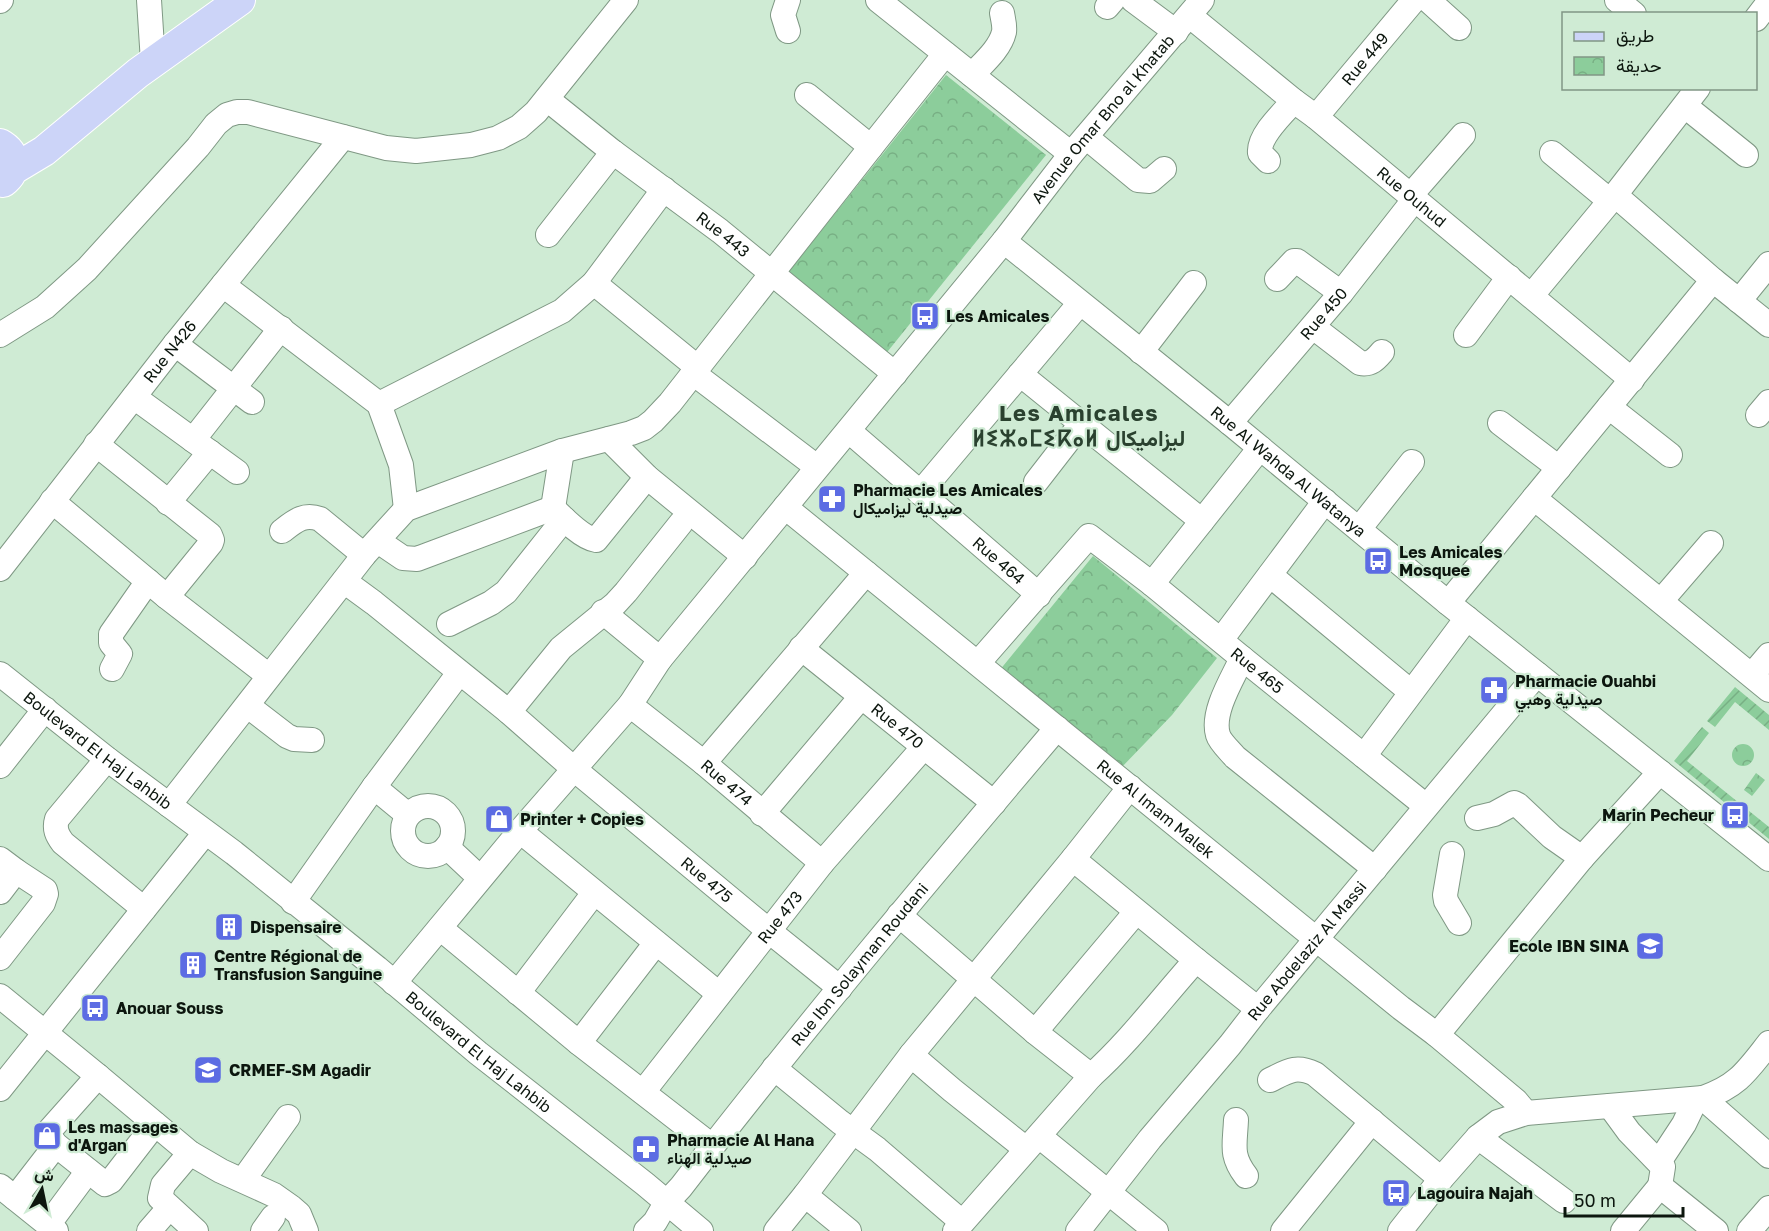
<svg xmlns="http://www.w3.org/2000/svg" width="1769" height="1231" viewBox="0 0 1769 1231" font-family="'Golos Text',Vazirmatn,'Noto Sans Tifinagh',sans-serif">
	<defs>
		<pattern id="park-crowns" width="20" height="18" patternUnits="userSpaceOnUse" patternTransform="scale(1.5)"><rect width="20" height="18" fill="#8ccd9b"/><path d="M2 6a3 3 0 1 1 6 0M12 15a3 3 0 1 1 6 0" fill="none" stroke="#78af84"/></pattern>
		<pattern id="garden-furrows" width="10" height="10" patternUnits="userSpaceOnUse" patternTransform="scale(1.5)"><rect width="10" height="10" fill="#8ccd9b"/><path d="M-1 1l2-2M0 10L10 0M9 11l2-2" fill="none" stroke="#78af84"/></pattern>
	</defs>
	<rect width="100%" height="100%" fill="#cfebd4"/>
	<path fill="url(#park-crowns)" d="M 946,75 L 1046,155 L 884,356 L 785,276 Z
		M 1093,556 L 1217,658 L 1172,715 L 1121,768 L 999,671 Z
		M1732 755a11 11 0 1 1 22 0a11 11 0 1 1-22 0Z
		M 1756,773 L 1765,780 L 1752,796 L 1744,790 Z"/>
	<path fill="url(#garden-furrows)" d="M 1735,687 L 1769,715 L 1769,730 L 1735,702 L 1715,727 L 1707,721 Z
		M 1702,727 L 1709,733 L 1687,761 L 1769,827 L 1769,839 L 1674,761 Z"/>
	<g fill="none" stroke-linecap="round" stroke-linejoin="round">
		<g stroke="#7f9884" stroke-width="26">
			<g id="minor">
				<path d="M 149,0 L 153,62"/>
				<path d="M 878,0 L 1071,154"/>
				<path d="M 1133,0 L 1176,32"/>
				<path d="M 1428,0 L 1459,28"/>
				<path d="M 1617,0 L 1634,14"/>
				<path d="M 0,1 L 1,0"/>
				<path d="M 1107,7 L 1113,0"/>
				<path id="s1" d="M 1190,16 L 1294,101 L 1316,117 L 1632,380"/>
				<path d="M 1756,19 L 1769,2"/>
				<path d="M 788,31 L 783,15 L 788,0"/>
				<path d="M 972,75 C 983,63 1000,49 1004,32 C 1005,26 1003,19 1002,13"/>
				<path d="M 807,95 L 871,147 L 945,54"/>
				<path id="s2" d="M 547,99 L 613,152 L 720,231 L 895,374"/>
				<path d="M 1685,106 L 1746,155"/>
				<path id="s3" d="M 1316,117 L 1414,0"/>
				<path d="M 1086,137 L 1138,180 L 1150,181 L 1164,169"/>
				<path d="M 1552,153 L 1610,201"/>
				<path d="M 1268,161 L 1260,153 C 1258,136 1283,113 1294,101"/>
				<path d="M 1615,195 L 1713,280 L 1769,325"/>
				<path d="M 1410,196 L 1463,135"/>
				<path d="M 548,235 L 613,152"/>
				<path id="s4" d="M 1004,241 L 1230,423 L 1448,603 L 1769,859"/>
				<path d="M 1277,279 L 1294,261 L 1297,261 L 1341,293"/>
				<path d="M 594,283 L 697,367"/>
				<path d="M 223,285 L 379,404 L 401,465 L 406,509"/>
				<path d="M 1532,295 L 1615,195 L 1698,88"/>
				<path d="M 1739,301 L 1769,264"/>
				<path d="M 1313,327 L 1360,363 C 1371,365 1376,359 1382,352"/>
				<path d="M 0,335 L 45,307 L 87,269 L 198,147 L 216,124 L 227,115 L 237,112 L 248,112 L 386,148 L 416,151 L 471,145 L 498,138 L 519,127 L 536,112 L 626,0"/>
				<path d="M 1466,335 L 1509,277"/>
				<path d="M 175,344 L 252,402"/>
				<path d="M 1141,352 L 1194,283"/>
				<path d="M 693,373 L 817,467"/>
				<path d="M 1020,374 L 1202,521"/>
				<path d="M 134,397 L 237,472"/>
				<path d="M 379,404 L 562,311 L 594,283 L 664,189"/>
				<path d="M 1609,407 L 1670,455"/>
				<path d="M 1758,415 L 1769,402"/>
				<path id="s5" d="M 1230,423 L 1341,293 L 1414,200"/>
				<path d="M 1500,423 L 1559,468"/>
				<path id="s6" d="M 849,431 L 1039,595"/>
				<path d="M 609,439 L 647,477 L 745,557"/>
				<path d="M 193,440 L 281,328"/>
				<path d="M 96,444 L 210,535 L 212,540 L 211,543 L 167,597"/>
				<path d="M 1036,482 L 1081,424"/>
				<path d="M 920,493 L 1080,303"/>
				<path d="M 1534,498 L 1769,690"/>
				<path d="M 52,501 L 167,597 L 269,676"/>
				<path d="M 168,503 L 210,452"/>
				<path id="s7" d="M 785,507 L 1401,1008 L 1437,1035 L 1516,1101 L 1526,1113"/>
				<path d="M 553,508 L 562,451"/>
				<path d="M 1359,529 L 1412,462"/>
				<path d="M 282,531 C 295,521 304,513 320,519 L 364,555"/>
				<path d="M 378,541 L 403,558 L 417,559 L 553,508 C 563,518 582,538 596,540 L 647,477"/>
				<path id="s8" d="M 0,569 L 175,344 L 343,137"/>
				<path d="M 1270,575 L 1411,692"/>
				<path id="s9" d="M 344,581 L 374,603 L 509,712 L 574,769 L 769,931 L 840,988"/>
				<path d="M 1152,584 L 1260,448"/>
				<path d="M 1661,601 L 1711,543"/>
				<path d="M 1448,603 L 1713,280"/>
				<path d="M 603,612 L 660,659"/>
				<path d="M 449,624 L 491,603 L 506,592 L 564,519"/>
				<path d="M 1221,640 L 1325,501"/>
				<path id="s10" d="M 801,648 L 994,803"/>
				<path d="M 1242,658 C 1233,678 1211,712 1218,735 C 1220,742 1230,751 1235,757 L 1375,869"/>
				<path id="s11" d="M 978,663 L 1089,536 L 1152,584 L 1242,658 L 1426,806"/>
				<path d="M 112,669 L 120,654 L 111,643 L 111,634 L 148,581"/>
				<path id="s12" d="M 0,674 L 107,759 L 234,853 L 377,968 L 478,1053 L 645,1184 L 701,1231"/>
				<path d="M 1752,675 L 1769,655"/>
				<path id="s13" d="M 630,705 L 704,763 L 822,863"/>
				<path d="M 248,706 L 287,736 L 294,739 L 312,740"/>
				<path d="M 509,712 L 561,648 L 615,604 L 626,592 L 681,523"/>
				<path d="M 1364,756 L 1467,618"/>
				<path d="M 107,759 L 57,819 C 54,829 57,835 63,843 L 144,909"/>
				<path d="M 704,763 L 866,573"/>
				<path d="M 0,766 L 45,709"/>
				<path d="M 374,787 L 408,815"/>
				<path d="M 169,805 L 364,555 L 406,509 L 562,451 L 631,433 L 644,428 L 653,421 L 670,403 L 871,147"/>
				<circle cx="428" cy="831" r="25"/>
				<path d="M 762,814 L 861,697"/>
				<path d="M 1477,818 L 1494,814 L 1514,803 L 1518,805 L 1552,837 L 1582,858"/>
				<path d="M 520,831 L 719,994"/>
				<path d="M 447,847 L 480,878"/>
				<path d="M 1452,854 L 1445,895 L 1446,901 L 1459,923"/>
				<path d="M 0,859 L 16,871 L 0,892"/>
				<path d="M 1073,859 L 1196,960 L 1258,1009"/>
				<path d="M 293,902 L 374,787 L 459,673"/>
				<path d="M 899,915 L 1035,1032 L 1091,1076"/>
				<path d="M 440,928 L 579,1043 L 712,1146"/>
				<path d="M 0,958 L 43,903 L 46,894 L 45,890 L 16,871"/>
				<path id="s14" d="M 394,983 L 520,831 L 630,705 L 660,659 L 1004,241 L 1071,154 L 1202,0"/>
				<path d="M 518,993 L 594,893"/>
				<path d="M 0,996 L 98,1076 L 190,1153 L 221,1171 L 274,1195 L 291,1207 L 299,1214 L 306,1231"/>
				<path d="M 1035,1032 L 1136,912"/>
				<path d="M 1437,1035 L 1582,858 L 1660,772"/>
				<path d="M 579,1043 L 656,943"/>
				<path d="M 911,1055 L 952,1090 L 1026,1149"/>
				<path d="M 774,1068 L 840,1122 L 877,1149 L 962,1222"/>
				<path d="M 98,1076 L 50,1130 L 50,1137 L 56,1145 L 105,1184 L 111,1181 L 155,1124"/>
				<path d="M 1270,1080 C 1288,1071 1296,1065 1315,1074 L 1441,1179"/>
				<path d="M 0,1089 L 205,833"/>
				<path id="s15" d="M 643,1092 L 822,863 L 923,748"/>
				<path d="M 1703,1098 L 1769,1156"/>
				<path d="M 1610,1106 L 1629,1132 L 1663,1167 L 1660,1186 L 1716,1231"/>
				<path d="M 1236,1120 C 1235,1145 1230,1155 1246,1176"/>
				<path d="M 1039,1136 L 1156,1231"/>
				<path d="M 1478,1137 L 1564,1201"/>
				<path d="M 190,1153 L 163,1185 L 160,1198 L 196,1231"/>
				<path d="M 1659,1162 L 1684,1124 L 1696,1099"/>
				<path d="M 243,1180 L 288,1117"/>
				<path d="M 0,1186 L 56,1231"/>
				<path d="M 805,1195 L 849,1231"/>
				<path d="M 15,1198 L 56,1145"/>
				<path d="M 48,1225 L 88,1171"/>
				<path d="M 149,1231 L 169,1208"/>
				<path d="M 263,1231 L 273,1217"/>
				<path id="s16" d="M 646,1231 L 655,1222 L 666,1203 L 681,1187 C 802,1030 929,879 1057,728"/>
				<path d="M 776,1231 L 805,1195 L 911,1055 L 1073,859 L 1130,787"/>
				<path d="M 955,1231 L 1091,1076 C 1130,1041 1161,999 1196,960"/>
				<path id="s17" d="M 1078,1231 L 1150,1139 L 1230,1045 L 1258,1009 L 1537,674"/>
				<path d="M 1283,1231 L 1372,1121"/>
				<path d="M 1400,1231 L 1441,1179 L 1478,1137 L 1498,1122 L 1526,1113 L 1703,1098 C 1738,1086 1747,1071 1769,1043"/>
				<path d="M 1623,1231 L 1660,1186"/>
				<path d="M 1749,1231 L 1769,1208"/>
			</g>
		</g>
		<g stroke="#fff" stroke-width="32">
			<path id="major" d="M 0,144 C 17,153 18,171 3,182
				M 14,169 L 44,151 L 138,73 L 240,0"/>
		</g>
		<use href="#minor" stroke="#fff" stroke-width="24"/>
		<use href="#major" stroke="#ccd4f8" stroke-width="30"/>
	</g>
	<defs>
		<g id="bus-square" transform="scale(1.5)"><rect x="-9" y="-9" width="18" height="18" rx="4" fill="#5c6ce3" stroke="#cfebd4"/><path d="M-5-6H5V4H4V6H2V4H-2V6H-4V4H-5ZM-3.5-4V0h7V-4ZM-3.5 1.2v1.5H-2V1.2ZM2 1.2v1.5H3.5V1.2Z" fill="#fff"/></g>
		<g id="pharmacy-square" transform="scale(1.5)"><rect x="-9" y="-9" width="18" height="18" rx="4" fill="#5c6ce3" stroke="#cfebd4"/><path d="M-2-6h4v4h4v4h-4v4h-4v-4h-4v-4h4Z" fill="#fff"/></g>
		<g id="shop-square" transform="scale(1.5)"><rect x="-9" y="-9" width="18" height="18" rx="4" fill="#5c6ce3" stroke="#cfebd4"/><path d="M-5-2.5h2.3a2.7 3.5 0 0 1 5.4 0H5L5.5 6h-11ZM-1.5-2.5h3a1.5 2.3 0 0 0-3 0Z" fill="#fff"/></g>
		<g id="building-square" transform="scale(1.5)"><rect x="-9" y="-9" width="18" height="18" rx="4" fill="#5c6ce3" stroke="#cfebd4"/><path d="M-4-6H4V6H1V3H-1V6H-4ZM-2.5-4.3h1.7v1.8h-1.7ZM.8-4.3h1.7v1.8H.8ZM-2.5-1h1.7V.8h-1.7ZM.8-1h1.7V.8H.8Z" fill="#fff"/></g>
		<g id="school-square" transform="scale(1.5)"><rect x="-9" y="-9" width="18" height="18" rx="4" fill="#5c6ce3" stroke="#cfebd4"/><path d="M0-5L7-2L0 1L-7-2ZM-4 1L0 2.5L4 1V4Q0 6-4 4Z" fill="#fff"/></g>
	</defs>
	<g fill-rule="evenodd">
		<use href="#bus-square" x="925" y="316"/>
		<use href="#pharmacy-square" x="832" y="499"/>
		<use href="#bus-square" x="1378" y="561"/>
		<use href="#pharmacy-square" x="1494" y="690"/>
		<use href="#bus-square" x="1735" y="815"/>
		<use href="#shop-square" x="499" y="819"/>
		<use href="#building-square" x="229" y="927"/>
		<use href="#school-square" x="1650" y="946"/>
		<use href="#building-square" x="193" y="965"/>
		<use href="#bus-square" x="95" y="1008"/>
		<use href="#school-square" x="208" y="1070"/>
		<use href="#shop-square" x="47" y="1136"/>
		<use href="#pharmacy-square" x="646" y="1149"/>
		<use href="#bus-square" x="1396" y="1193"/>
	</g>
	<g text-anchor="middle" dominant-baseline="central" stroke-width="4.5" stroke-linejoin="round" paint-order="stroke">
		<g font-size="16" fill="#0c160e" stroke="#cfebd4">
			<text stroke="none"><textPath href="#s3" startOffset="76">Rue 449</textPath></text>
			<text stroke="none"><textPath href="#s14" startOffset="1118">Avenue Omar Bno al Khatab</textPath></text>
			<text stroke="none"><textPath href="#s1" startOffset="286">Rue Ouhud</textPath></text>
			<text stroke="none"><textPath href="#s2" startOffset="222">Rue 443</textPath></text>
			<text stroke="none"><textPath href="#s5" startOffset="144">Rue 450</textPath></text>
			<text stroke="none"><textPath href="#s8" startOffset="276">Rue N426</textPath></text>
			<text stroke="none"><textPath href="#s4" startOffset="366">Rue Al Wahda Al Watanya</textPath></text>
			<text stroke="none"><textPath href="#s6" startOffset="198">Rue 464</textPath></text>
			<text stroke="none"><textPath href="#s11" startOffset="384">Rue 465</textPath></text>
			<text stroke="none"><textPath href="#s10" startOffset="124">Rue 470</textPath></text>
			<text stroke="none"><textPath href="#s12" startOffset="124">Boulevard El Haj Lahbib</textPath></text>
			<text stroke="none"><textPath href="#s13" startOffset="124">Rue 474</textPath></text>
			<text stroke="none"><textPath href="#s7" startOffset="478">Rue Al Imam Malek</textPath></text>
			<text stroke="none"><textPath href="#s9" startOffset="470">Rue 475</textPath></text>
			<text stroke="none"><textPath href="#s15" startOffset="222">Rue 473</textPath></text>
			<text stroke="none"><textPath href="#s17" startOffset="362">Rue Abdelaziz Al Massi</textPath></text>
			<text stroke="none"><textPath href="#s16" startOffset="342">Rue Ibn Solayman Roudani</textPath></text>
			<text stroke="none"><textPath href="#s12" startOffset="610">Boulevard El Haj Lahbib</textPath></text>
		</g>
		<g font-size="16" font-weight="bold" fill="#0c160e" stroke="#cfebd4" text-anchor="start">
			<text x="946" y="316">Les Amicales</text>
			<text x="853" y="490">Pharmacie Les Amicales<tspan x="853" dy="18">صيدلية ليزاميكال</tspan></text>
			<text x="1399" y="552">Les Amicales<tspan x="1399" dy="18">Mosquee</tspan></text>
			<text x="1515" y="681">Pharmacie Ouahbi<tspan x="1515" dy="18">صيدلية وهبي</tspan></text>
			<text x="1714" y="815" text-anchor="end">Marin Pecheur</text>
			<text x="520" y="819">Printer + Copies</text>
			<text x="250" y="927">Dispensaire</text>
			<text x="1629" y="946" text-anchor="end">Ecole IBN SINA</text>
			<text x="214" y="956">Centre Régional de<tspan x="214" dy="18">Transfusion Sanguine</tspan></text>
			<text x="116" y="1008">Anouar Souss</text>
			<text x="229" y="1070">CRMEF-SM Agadir</text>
			<text x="68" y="1127">Les massages<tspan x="68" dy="18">d'Argan</tspan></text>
			<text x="667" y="1140">Pharmacie Al Hana<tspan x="667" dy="18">صيدلية الهناء</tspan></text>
			<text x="1417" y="1193">Lagouira Najah</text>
		</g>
		<g font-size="22" font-weight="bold" letter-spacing="1.5" fill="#2a412f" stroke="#cfebd4">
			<text x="1079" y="412">Les Amicales<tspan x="1079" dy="25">ⵍⵉⵣⴰⵎⵉⴽⴰⵍ ليزاميكال</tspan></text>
		</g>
	</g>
	<rect x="1562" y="12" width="195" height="78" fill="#cfebd4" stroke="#819685" stroke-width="1.5"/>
	<rect x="1574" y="32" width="30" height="9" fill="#ccd4f8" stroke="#819685" stroke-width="1.5"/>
	<text x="1616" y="42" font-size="18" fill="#0c160e">طريق</text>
	<rect x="1574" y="57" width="30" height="18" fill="url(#park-crowns)" stroke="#819685" stroke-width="1.5"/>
	<text x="1616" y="72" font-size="18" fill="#0c160e">حديقة</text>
	<g transform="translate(42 1189) rotate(9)" stroke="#cfebd4" stroke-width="4.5" paint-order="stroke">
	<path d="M0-4.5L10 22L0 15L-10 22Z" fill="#0c160e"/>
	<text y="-9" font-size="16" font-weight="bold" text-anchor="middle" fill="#0c160e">ش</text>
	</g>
	<path d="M1565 1207v9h118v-9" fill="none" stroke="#0c160e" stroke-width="3"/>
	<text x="1574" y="1207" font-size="18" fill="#0c160e" stroke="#cfebd4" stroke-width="4.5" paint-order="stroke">50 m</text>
</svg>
